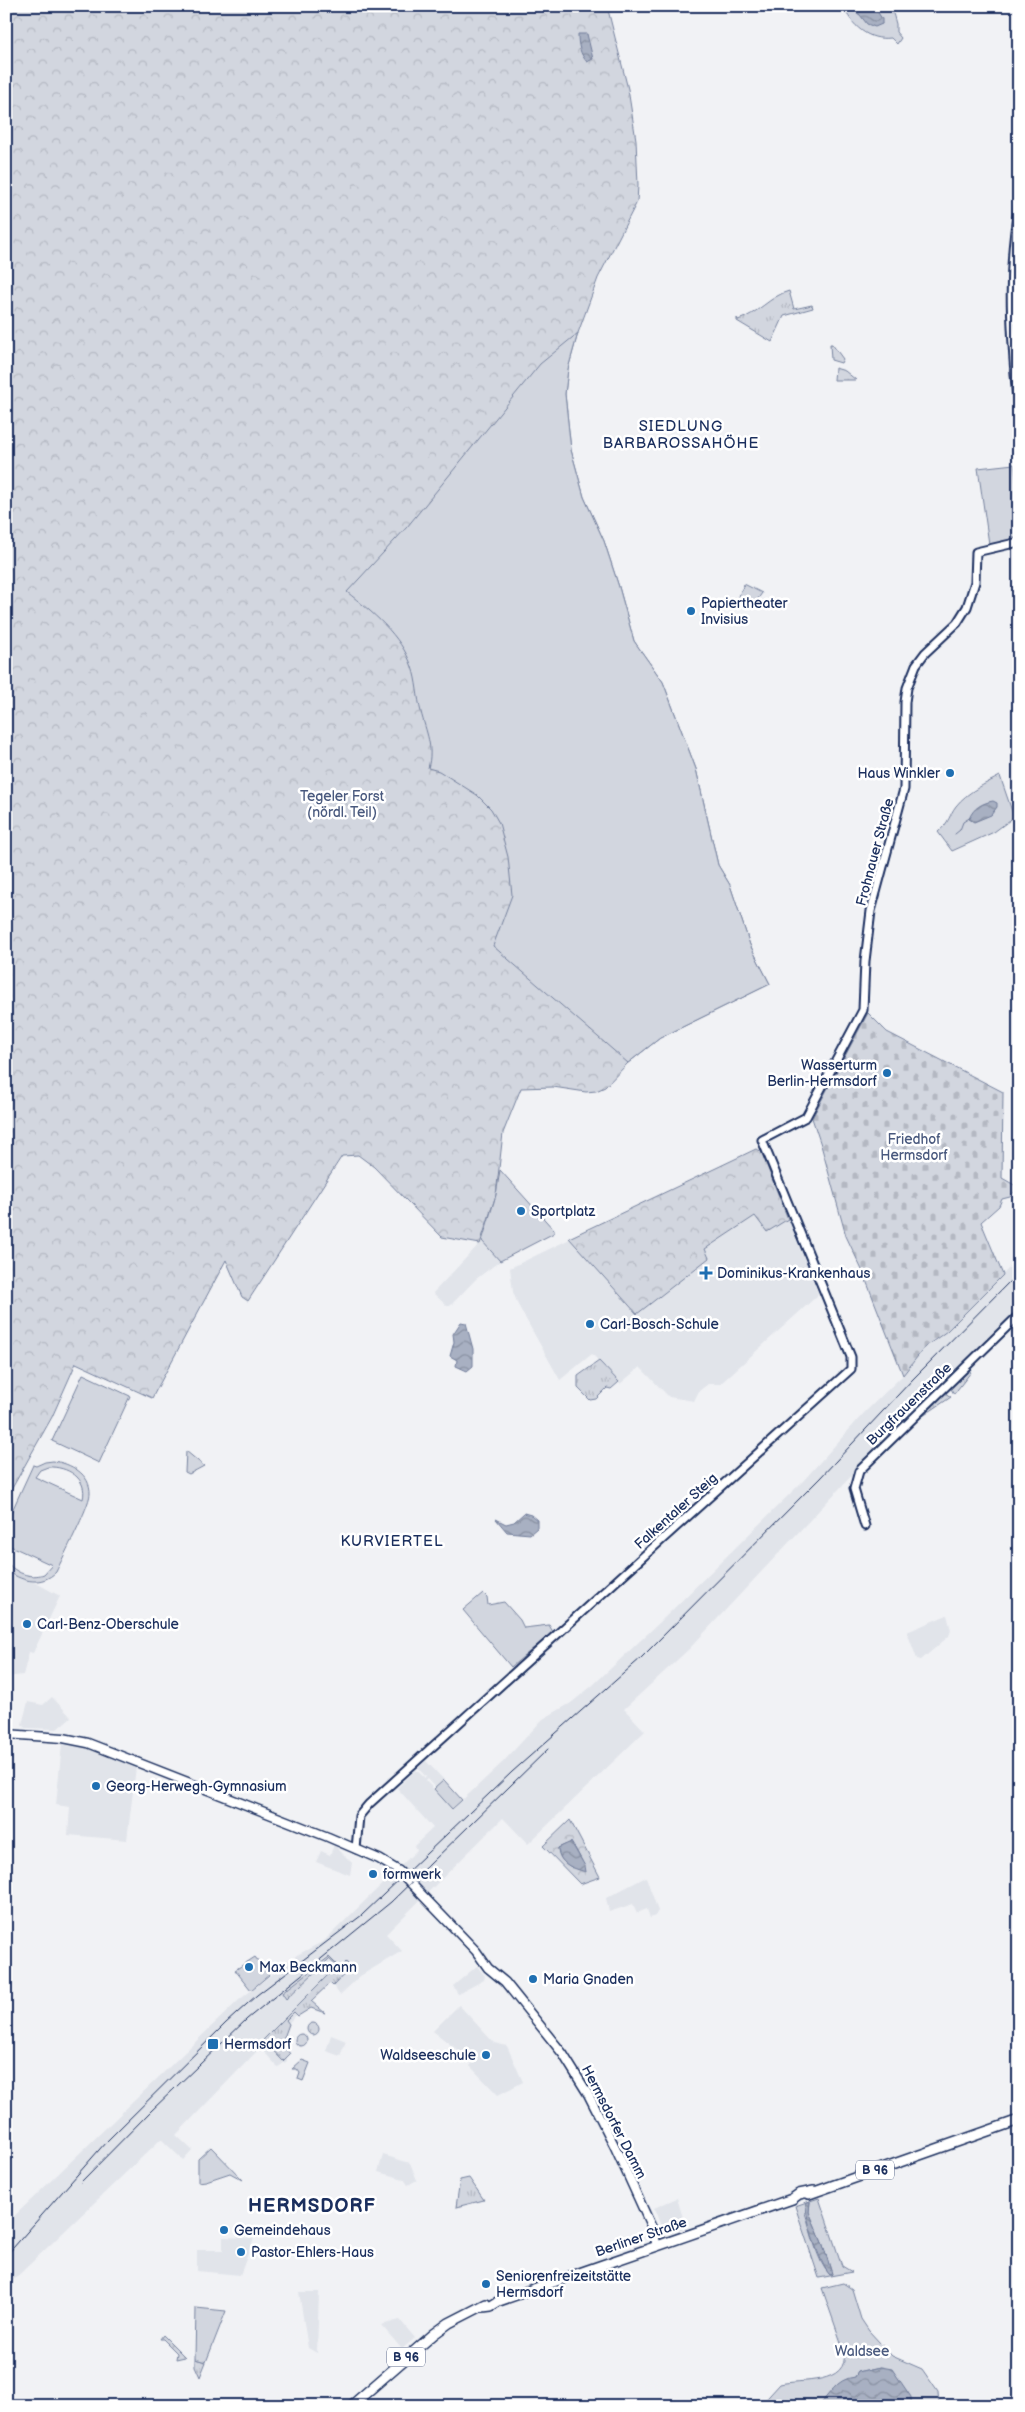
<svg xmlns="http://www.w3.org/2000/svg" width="1025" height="2412" viewBox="0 0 1025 2412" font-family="'Balsamiq Sans',sans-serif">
	<defs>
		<pattern id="grass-tufts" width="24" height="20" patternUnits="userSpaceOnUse" patternTransform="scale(1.25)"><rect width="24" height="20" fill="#d2d6df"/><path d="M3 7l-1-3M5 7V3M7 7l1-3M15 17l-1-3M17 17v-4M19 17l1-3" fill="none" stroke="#b4b8c2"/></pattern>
		<pattern id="forest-crowns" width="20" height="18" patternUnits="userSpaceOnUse" patternTransform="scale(1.25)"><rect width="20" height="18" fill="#d2d6df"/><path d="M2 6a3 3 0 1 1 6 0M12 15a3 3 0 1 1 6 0" fill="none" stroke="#b4b8c2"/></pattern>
		<pattern id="cemetery-stones" width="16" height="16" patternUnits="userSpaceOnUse" patternTransform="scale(1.25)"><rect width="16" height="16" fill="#d2d6df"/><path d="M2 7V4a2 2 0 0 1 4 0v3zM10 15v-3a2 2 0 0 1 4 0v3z" fill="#b4b8c2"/></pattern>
		<pattern id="water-waves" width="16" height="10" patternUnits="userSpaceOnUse" patternTransform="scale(1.25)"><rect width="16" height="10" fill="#a8b0c2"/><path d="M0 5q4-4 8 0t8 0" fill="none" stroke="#8890a1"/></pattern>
	</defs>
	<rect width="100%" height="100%" fill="#f1f2f5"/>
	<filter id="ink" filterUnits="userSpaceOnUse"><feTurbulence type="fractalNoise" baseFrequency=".02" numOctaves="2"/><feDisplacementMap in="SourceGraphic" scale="10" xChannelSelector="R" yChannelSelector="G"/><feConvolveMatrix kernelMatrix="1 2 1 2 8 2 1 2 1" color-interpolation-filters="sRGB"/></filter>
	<g filter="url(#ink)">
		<path fill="#e1e4ea" d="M 756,1149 L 761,1151 L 818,1293 L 817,1296 L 720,1384 L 708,1384 L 699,1391 L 694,1401 L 669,1397 L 640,1367 L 620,1384 L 592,1354 L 560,1380 L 518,1305 L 513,1292 L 510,1268 Z
			M 482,1241 L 500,1261 L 476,1279 L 450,1306 L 447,1306 L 433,1293 Z
			M 1019,1258 L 1019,1308 L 915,1408 L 689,1649 L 624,1709 L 645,1731 L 528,1844 L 503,1818 L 386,1934 L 402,1951 L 360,1976 L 340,1995 L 333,1986 L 328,1984 L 272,2039 L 287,2053 L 287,2061 L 278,2067 L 264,2052 L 259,2049 L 176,2135 L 192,2150 L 183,2160 L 161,2139 L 6,2287 L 6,2224 L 239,2000 L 297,1955 L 324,1941 L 417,1850 L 414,1846 L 433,1828 L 397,1788 L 416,1770 L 425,1778 L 426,1777 L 418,1768 L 426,1761 L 444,1780 L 436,1788 L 428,1779 L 426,1781 L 453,1809 L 503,1762 L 543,1719 L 571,1703 L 592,1686 L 658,1624 L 803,1481 L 864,1413 L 903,1375 L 925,1347 L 947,1331 Z
			M 6,1570 L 15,1576 L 36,1583 L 60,1596 L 33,1653 L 29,1652 L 23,1675 L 6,1677 Z
			M 947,1615 L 951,1630 L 949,1636 L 921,1660 L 917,1659 L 907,1632 Z
			M 52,1697 L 71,1717 L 57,1729 L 25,1728 L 22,1724 L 28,1702 L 43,1705 Z
			M 62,1744 L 87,1748 L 136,1767 L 127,1840 L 68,1835 L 70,1807 L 56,1805 Z
			M 334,1845 L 352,1863 L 350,1875 L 316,1862 L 321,1851 L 330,1855 Z
			M 646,1877 L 658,1911 L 655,1916 L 650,1918 L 647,1909 L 637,1913 L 633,1904 L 609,1912 L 606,1898 Z
			M 477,1966 L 485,1976 L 484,1980 L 458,1994 L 453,1986 Z
			M 459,2005 L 494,2043 L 507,2046 L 523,2082 L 498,2095 L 470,2066 L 473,2062 L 433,2031 Z
			M 331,2035 L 346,2041 L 340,2056 L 326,2051 Z
			M 383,2155 L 410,2163 L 417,2180 L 408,2185 L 404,2179 L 378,2172 Z
			M 677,2198 L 686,2228 L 672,2233 L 662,2229 L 654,2208 Z
			M 223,2237 L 254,2238 L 240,2275 L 197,2271 L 197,2250 L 223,2250 Z
			M 299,2292 L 319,2292 L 317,2353 L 308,2348 Z
			M 400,2320 L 415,2338 L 402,2349 L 381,2325 Z"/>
		<path fill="url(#grass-tufts)" stroke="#76829e" d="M 789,291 L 794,309 L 812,305 L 813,308 L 784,316 L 772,342 L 737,321 L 737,318 L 738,320 C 758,314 770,296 789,291 Z
			M 830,344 L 832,344 L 843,359 L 841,363 L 831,360 Z
			M 835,368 L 845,371 L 856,380 L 834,380 Z
			M 599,1361 L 619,1382 L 611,1389 L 607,1388 L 596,1399 L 590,1400 L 578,1388 L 578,1376 Z
			M 966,1369 L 971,1372 L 954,1394 L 950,1387 Z
			M 945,1393 L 951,1397 L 923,1416 L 922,1414 Z
			M 329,1957 L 340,1968 L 346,1962 L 351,1967 L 333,1986 L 330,1983 L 311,2001 L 325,2013 L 311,2008 L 298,2016 L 294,2012 L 286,2020 L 289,2024 L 282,2043 L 290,2054 L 283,2061 L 263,2040 L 337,1966 L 329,1959 L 286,1999 L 282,1993 Z
			M307 2029a6 6 0 1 1 12 0a6 6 0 1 1-12 0Z
			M295 2040a6 6 0 1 1 12 0a6 6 0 1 1-12 0Z
			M 302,2060 L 310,2063 L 303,2081 L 298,2079 L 300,2073 L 297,2069 L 292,2069 Z
			M 469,2178 L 484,2200 L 456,2207 L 460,2180 Z
			M 163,2335 L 185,2357 L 176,2359 L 177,2353 L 163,2339 L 160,2339 Z
			M 195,2359 L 206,2362 L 200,2377 L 195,2366 Z"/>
		<path fill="url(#forest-crowns)" stroke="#76829e" fill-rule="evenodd" d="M 6,6 L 607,6 L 628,89 L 636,140 L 638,185 L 637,202 L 598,278 L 578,333 L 568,369 L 565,394 L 571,450 L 584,497 L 604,541 L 619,587 L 634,641 L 663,682 L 696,769 L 718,865 L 730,885 L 750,945 L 770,984 L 660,1038 L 628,1063 L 605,1087 L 596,1091 L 586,1092 L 553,1087 L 521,1088 L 503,1133 L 496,1195 L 480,1244 L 442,1237 L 374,1167 L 358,1155 L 342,1156 L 248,1301 L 242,1297 L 226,1260 L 152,1398 L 76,1363 L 52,1417 L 6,1499 Z
			M 756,1149 L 761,1151 L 788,1219 L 767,1232 L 755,1216 L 705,1249 L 709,1258 L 637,1314 L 569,1238 Z
			M 570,1820 L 600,1877 L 580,1884 L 543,1846 ZM 565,1845 L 575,1848 L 582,1861 L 573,1868 C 564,1863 559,1858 558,1848 Z"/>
		<path fill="url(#cemetery-stones)" stroke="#76829e" d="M 868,1013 L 887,1032 L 1003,1092 L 1002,1178 L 1018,1187 L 1010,1197 L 1002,1199 L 999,1206 L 981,1222 L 1003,1275 L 947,1331 L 925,1347 L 903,1375 L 862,1270 L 846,1236 L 821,1145 L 812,1118 Z"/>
		<path fill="#d2d6df" stroke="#76829e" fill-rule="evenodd" d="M 843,6 L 853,6 L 858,14 L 882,24 L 874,6 L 891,6 L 896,24 L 896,32 L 901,38 L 897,44 L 891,38 C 868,41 852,26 843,6 Z
			M 578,333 L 568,369 L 565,394 L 571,450 L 584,497 L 604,541 L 619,587 L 634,641 L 663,682 L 696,769 L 718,865 L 730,885 L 750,945 L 770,984 L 660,1038 L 628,1063 L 493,946 L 512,895 L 508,857 L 499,823 L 491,809 L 477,795 L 439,771 L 428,768 C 434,747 426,732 421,712 C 417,697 417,681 412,667 C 401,635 372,612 347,592 L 407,527 L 540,364 Z
			M 1014,464 L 1019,502 L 1019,539 L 992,546 L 989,544 L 978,468 Z
			M 744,584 L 762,593 L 753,606 L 738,598 Z
			M 1000,776 L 1014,817 L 994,832 L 952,851 L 938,832 C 950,822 949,815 956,806 C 967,792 985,784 1000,776 Z
			M 500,1170 L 554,1230 L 554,1233 L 500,1261 L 482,1241 L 496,1195 Z
			M 83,1374 L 130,1396 L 99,1463 L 52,1441 Z
			M 186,1451 L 204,1466 L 189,1474 L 185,1472 Z
			M 53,1461 C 70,1463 91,1474 90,1494 C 89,1507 63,1557 56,1572 C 42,1586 24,1582 9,1572 L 6,1570 L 6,1561 C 15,1573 30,1579 44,1574 L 52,1565 L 6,1544 L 6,1524 L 33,1465 L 36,1466 L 45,1462 ZM 48,1467 C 67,1466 88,1478 83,1499 L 35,1477 L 40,1470 Z
			M 483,1593 L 487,1597 L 488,1605 L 504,1602 L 520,1620 L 524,1628 L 549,1625 L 553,1632 L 511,1667 L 463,1610 Z
			M 444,1780 L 462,1800 L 452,1809 L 434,1789 Z
			M 255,1957 L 269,1975 L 251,1990 L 235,1970 Z
			M 211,2147 L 243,2180 L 230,2173 L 206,2181 L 198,2182 L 198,2159 Z
			M 819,2198 L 842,2266 L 852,2272 L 819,2278 L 795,2206 ZM 810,2202 L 809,2212 L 823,2245 L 832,2274 L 830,2275 C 816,2261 812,2232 805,2213 Z
			M 843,2283 L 852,2289 L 861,2319 L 869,2331 L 892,2356 L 922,2369 L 938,2392 L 939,2406 L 911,2406 L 912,2401 L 881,2367 L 858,2372 L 855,2377 L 817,2406 L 760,2406 L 780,2384 C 799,2379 850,2386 844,2351 L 822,2288 Z
			M 196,2308 L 226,2311 L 206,2362 L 195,2359 Z"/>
		<path fill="url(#water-waves)" stroke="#707c9a" d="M 853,6 L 874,6 L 882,19 L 882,24 L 875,27 L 867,24 Z
			M 578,34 L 587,34 L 593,59 L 587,62 C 580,54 578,45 578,34 Z
			M 993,801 L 997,803 L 997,807 L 991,815 L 974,822 L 969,819 C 973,808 982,803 993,801 Z
			M 461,1322 L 466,1323 L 473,1349 L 473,1366 L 467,1371 L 456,1366 L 457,1360 L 450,1356 L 454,1342 L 453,1334 Z
			M 524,1513 L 531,1515 L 537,1520 L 537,1528 L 530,1534 L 507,1532 L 496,1519 L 506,1524 L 514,1522 Z
			M 571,1842 L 585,1866 L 586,1872 C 572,1868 559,1864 558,1848 Z
			M 810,2201 L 809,2212 L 823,2245 L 832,2274 L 830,2275 C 820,2265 805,2218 806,2203 Z
			M 881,2367 L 892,2369 L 911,2397 L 911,2406 L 817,2406 C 831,2395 835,2379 855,2377 L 858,2372 Z"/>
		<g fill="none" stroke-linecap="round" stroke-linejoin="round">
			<path stroke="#707c9a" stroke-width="1" d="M 955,834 L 960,830 L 963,822 L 971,817"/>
			<g stroke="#1b2f5e" stroke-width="11">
				<path id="tertiary" d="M 1019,206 C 1005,278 1013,350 1019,423
					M 865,1526 L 854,1489 L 859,1471 L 1019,1315
					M 356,1849 L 359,1816 L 369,1804 L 851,1369 L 851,1357 L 762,1140 L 806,1117 L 863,1010 L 865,961 L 871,911 L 904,789 L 905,702 L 907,688 L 916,665 L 925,653 L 957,623 L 967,607 L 975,582 L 976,552 L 1019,542"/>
			</g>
			<g stroke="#1b2f5e" stroke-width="11">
				<path id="secondary" d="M 6,1734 L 63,1738 L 88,1743 L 328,1837 L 379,1859 L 399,1871 L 476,1951 L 488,1968 L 505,1982 L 563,2054 L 588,2094 L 615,2147 L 652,2228 L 657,2246"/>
			</g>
			<g stroke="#1b2f5e" stroke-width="12">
				<path id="primary" d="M 809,2194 L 1019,2120
					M 483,2307 L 491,2306 L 499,2301 L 792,2199 L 799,2194 L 814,2191
					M 351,2406 L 434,2334 L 449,2323 L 486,2304"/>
			</g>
			<use href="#tertiary" stroke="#fff" stroke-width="7"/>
			<use href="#secondary" stroke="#fff" stroke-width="8"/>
			<use href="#primary" stroke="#fff" stroke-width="9"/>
			<path stroke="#1b2f5e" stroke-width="1" d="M 81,2182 L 151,2111 L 247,2019 L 391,1902 L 548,1749
				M 6,2256 L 106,2142 L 226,2023 L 257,1995 L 362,1915 L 512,1772 L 641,1658 L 820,1478 L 913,1379 L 1019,1272"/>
		</g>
	</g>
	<g fill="#1f6fb2" stroke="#fff" stroke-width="2">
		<circle cx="691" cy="611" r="5"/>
		<circle cx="950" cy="773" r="5"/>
		<circle cx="887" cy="1073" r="5"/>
		<circle cx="521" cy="1211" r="5"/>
		<path d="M703.5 1265.5h5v5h5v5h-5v5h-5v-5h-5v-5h5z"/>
		<circle cx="590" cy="1324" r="5"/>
		<circle cx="27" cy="1624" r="5"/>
		<circle cx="96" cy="1786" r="5"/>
		<circle cx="373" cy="1874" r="5"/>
		<circle cx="249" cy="1967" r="5"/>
		<circle cx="533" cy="1979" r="5"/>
		<rect x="207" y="2038" width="12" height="12" rx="2.5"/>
		<circle cx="486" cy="2055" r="5"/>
		<circle cx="224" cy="2230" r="5"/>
		<circle cx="241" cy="2252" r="5"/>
		<circle cx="486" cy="2284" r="5"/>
	</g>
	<g text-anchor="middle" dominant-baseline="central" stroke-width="5" stroke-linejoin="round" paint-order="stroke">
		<g fill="#fff" stroke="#5f6d8e" stroke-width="1">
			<rect x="856" y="2160.5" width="38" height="19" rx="4"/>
			<rect x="387" y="2347.5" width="38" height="19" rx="4"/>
		</g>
		<g font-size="12" font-weight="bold" fill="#1b2f5e">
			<text x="875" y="2170">B 96</text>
			<text x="406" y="2357">B 96</text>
		</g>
		<g font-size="14" fill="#1b2f5e" stroke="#fff" text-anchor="start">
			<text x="701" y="603">Papiertheater<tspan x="701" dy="16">Invisius</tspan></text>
			<text x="940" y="773" text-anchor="end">Haus Winkler</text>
			<text x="877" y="1065" text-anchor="end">Wasserturm<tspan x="877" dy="16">Berlin-Hermsdorf</tspan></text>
			<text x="531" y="1211">Sportplatz</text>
			<text x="717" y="1273">Dominikus-Krankenhaus</text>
			<text x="600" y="1324">Carl-Bosch-Schule</text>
			<text x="37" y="1624">Carl-Benz-Oberschule</text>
			<text x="106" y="1786">Georg-Herwegh-Gymnasium</text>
			<text x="383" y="1874">formwerk</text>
			<text x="259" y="1967">Max Beckmann</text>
			<text x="543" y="1979">Maria Gnaden</text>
			<text x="224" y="2044">Hermsdorf</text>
			<text x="476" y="2055" text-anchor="end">Waldseeschule</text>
			<text x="234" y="2230">Gemeindehaus</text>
			<text x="251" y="2252">Pastor-Ehlers-Haus</text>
			<text x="496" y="2276">Seniorenfreizeitstätte<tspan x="496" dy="16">Hermsdorf</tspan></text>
		</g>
		<g font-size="14" fill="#49597e" stroke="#fff">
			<text x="342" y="796">Tegeler Forst<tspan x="342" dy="16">(nördl. Teil)</tspan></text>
			<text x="914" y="1139">Friedhof<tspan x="914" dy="16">Hermsdorf</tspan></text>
			<text x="862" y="2351">Waldsee</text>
		</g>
		<g font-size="14" fill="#1b2f5e" stroke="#fff">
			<text transform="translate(875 852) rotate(-75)">Frohnauer Straße</text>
			<text transform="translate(909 1404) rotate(-44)">Burgfrauenstraße</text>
			<text transform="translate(676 1511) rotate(-42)">Falkentaler Steig</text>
			<text transform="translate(614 2122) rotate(63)">Hermsdorfer Damm</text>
			<text transform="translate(641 2237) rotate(-19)">Berliner Straße</text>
		</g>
		<g font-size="15" letter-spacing="1" fill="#1b2f5e" stroke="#fff">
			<text x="681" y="426">SIEDLUNG<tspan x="681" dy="17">BARBAROSSAHÖHE</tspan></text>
			<text x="392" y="1541">KURVIERTEL</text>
		</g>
		<g font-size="19" font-weight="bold" letter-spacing="1" fill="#1b2f5e" stroke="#fff">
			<text x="312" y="2206">HERMSDORF</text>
		</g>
	</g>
	<rect width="1025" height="2412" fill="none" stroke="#fff" stroke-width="25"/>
	<rect x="12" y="12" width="1000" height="2387" fill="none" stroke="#1b2f5e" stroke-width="2" filter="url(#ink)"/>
</svg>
